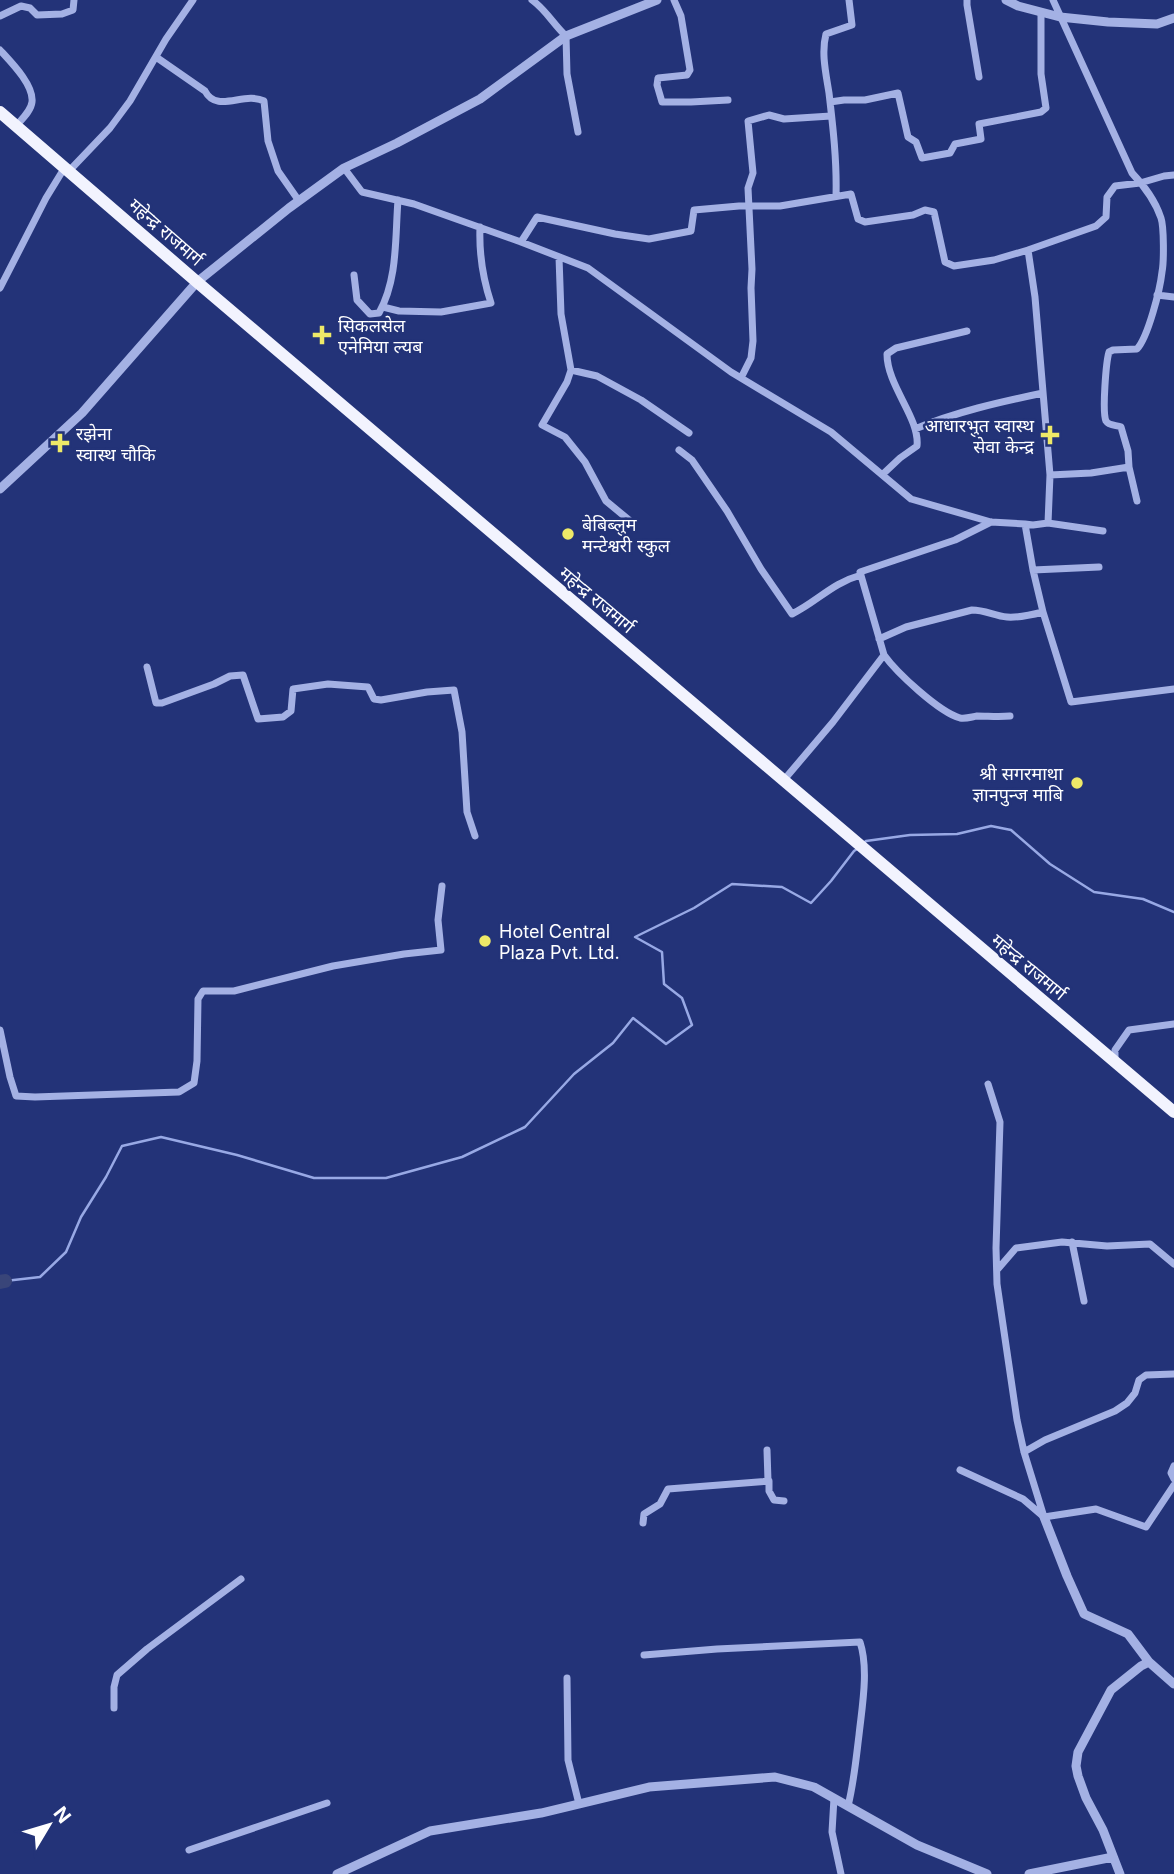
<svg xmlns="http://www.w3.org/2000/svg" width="1174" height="1874" viewBox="0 0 1174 1874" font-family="Inter,'Noto Sans Devanagari',sans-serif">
	<rect width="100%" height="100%" fill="#233378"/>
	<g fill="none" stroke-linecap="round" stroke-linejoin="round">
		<path stroke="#98a9e5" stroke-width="2.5" d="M 864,843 L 866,841 L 910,835 L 957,834 L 991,826 L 1011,830 L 1050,864 L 1094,892 L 1143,899 L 1174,912
			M 5,1281 L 40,1277 L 66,1252 L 81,1217 L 106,1177 L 122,1146 L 161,1137 L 237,1155 L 314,1178 L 386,1178 L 462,1157 L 525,1127 L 574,1074 L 613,1043 L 633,1018 L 666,1044 L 692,1025 L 682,998 L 664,984 L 662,952 L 635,937 L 694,908 L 732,884 L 782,887 L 811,903 L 831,881 L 854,851 L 857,849"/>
		<path stroke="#394579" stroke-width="14" d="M 0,1282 L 5,1281"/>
		<path stroke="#a4b1e4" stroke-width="7" d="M 532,0 C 546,10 554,25 566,36 L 567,74 L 578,132
			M 674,0 L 681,16 L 690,70 L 687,75 L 658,78 L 657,85 L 662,102 L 691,102 L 728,100
			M 967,0 L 967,5 L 979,77
			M 1053,0 L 1132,173 C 1145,187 1155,200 1161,218 C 1164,227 1164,262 1162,272 C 1160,290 1148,337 1137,349 L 1113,350 L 1109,352 C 1106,362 1102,412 1106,421 C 1109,426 1117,425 1121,427 L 1128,451 L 1129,467 L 1091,473 L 1050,475 L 1048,523 L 1033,525 L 1025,524 L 1033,570 L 1043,612 L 1071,702 L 1174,689
			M 0,16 L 21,6 L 30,8 L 37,15 L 62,14 L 73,10 L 74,0
			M 0,50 C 11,62 34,85 32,102 C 31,111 22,119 16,126
			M 156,57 L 205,91 C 217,114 244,91 264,101 L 268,141 L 278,171 L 299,201
			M 830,102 L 844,100 L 865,100 L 898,93 L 908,137 L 916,142 L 922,158 L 950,153 L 955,144 L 981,139 L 979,124 L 1041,112 L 1046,108 L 1041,74 L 1041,12
			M 344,168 L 362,192 L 414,204 L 521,242 L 588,268 L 731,372 L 831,432 L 911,499 L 991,522 L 1025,524
			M 69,171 L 110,128 L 130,101 L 166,39 L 193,0
			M 836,196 C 837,162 833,127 829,93 C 826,74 821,53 826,34 L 852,25 L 849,0
			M 521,242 L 537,217 L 615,234 L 649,239 L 691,231 L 694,210 L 739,206 L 780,206 L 851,194 L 858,219 L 865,222 L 913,215 L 925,210 L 934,212 L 945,262 L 954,266 L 994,260 L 1028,250
			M 559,257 L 561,314 L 571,370 L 597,376 L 641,400 L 689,433
			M 354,275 L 357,300 L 370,314 L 379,313 C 398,279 395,238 398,200
			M 0,288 L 46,198 L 65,167
			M 1157,295 L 1174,297
			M 383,307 L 399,311 L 441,312 L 491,303 C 483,279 479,253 480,227
			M 571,370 L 567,382 L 542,425 L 565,437 L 585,462 L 606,501 L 629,520
			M 741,378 L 751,358 L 753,341 L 751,288 L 752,269 L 748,188 L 753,173 L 748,121 L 769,115 L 784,119 L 831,116
			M 915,429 C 955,412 1000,402 1043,393
			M 679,450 L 692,460 L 727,511 L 761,569 L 792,614 C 818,601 832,583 861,575
			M 1129,467 L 1137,501
			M 883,474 L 900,458 L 917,446 C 920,418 887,386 887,354 L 896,348 L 967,331
			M 1050,475 L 1035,297 L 1028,250 L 1096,226 L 1106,217 L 1107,197 L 1115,186 L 1140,183 L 1164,176 L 1174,175
			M 1048,523 L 1103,531
			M 1033,570 L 1099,567
			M 879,639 L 906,627 L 972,610 C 985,610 995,616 1007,617 C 1019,618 1031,615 1043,612
			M 884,655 C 897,673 939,712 960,718 C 966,719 971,717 977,716 C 988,716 999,717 1010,716
			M 147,667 L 156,703 L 162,703 L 214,684 L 230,676 L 243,675 L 258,719 L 283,717 L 291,711 L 293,689 L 328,684 L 368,687 L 374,699 L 381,700 L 427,692 L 454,690 L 462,732 L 467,812 L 475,836
			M 783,781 L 833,722 L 884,655 L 860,572 L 955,540 L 991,522
			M 0,1030 L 10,1077 L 16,1096 L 35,1097 L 179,1092 L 194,1083 L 197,1061 L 198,999 L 203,991 L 234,991 L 333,966 L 404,954 L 441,950 L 438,920 L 442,886
			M 1115,1062 L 1115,1050 L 1129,1030 L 1174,1024
			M 988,1084 L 1000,1122 L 996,1248 L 997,1284 L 1017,1420 L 1024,1452 L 1044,1517
			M 1072,1242 L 1084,1301
			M 997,1270 L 1016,1248 L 1062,1242 L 1107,1246 L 1150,1244 L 1174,1264
			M 767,1450 L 768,1481
			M 1024,1452 L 1045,1440 L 1115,1411 L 1127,1403 L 1135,1393 L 1139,1380 L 1146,1375 L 1174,1374
			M 1174,1466 L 1171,1473 L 1174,1479
			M 960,1470 L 1023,1499 L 1044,1517
			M 1044,1517 L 1096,1509 L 1146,1527 L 1174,1485
			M 643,1523 L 644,1514 L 660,1504 L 668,1489 L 769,1481 L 769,1491 L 774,1500 L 784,1501
			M 644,1655 L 717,1649 L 860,1642 C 869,1669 862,1707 859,1735 C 856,1759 854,1782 848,1806
			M 567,1678 L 568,1760 L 579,1804
			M 114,1708 L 114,1687 L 117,1675 L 147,1649 L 241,1579
			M 834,1798 L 832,1832 L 841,1874
			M 189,1850 L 327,1803"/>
		<path stroke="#a4b1e4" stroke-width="9" d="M 1006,0 L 1018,6 L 1060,17 L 1108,22 L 1157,24 L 1174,18
			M 0,489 L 82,413 L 197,282 L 289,208 L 344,168 L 397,143 L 480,99 L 566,36 L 657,0
			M 1044,1517 L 1067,1576 L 1084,1614 L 1128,1634 L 1149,1662 L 1174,1684
			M 337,1874 L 430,1831 L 541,1813 L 649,1787 L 775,1777 L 814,1787 L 917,1845 L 987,1874
			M 1029,1874 L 1113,1857
			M 1120,1874 L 1103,1830 L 1086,1798 L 1078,1776 L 1076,1766 L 1078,1752 L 1111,1690 L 1141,1666 L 1149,1662"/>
		<path stroke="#f2f3fe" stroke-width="12" d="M 0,112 L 197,282 L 1174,1112"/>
	</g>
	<g fill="#eee968" stroke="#233378" stroke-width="2.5">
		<path d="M318.5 324.5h7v7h7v7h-7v7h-7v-7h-7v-7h7z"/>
		<path d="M1046.5 424.5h7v7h7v7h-7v7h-7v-7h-7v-7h7z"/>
		<path d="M56.5 432.5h7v7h7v7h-7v7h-7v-7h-7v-7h7z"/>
		<circle cx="568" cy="534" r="7"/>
		<circle cx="1077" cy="783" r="7"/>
		<circle cx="485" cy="941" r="7"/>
	</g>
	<g text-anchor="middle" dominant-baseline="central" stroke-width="5" stroke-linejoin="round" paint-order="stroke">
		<g font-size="18" fill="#fff" stroke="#233378">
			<text transform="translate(166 232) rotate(41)">महेन्द्र राजमार्ग</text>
			<text transform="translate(597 600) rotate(40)">महेन्द्र राजमार्ग</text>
			<text transform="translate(1029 967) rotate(40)">महेन्द्र राजमार्ग</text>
		</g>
		<g font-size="18" fill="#fff" stroke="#233378" text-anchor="start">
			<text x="338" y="325">सिकलसेल<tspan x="338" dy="21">एनेमिया ल्यब</tspan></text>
			<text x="1034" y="425" text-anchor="end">आधारभुत स्वास्थ<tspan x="1034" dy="21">सेवा केन्द्र</tspan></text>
			<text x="76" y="433">रझेना<tspan x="76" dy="21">स्वास्थ चौकि</tspan></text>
			<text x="582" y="524">बेबिब्लुम<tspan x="582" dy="21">मन्टेश्वरी स्कुल</tspan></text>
			<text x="1063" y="773" text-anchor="end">श्री सगरमाथा<tspan x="1063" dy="21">ज्ञानपुन्ज माबि</tspan></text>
			<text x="499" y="931">Hotel Central<tspan x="499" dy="21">Plaza Pvt. Ltd.</tspan></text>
		</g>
	</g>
	<g transform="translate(49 1825) rotate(52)" stroke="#233378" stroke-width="5" paint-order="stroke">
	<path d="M0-5L12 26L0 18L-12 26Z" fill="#ffffff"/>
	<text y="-10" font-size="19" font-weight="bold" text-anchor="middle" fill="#ffffff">N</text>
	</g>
</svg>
